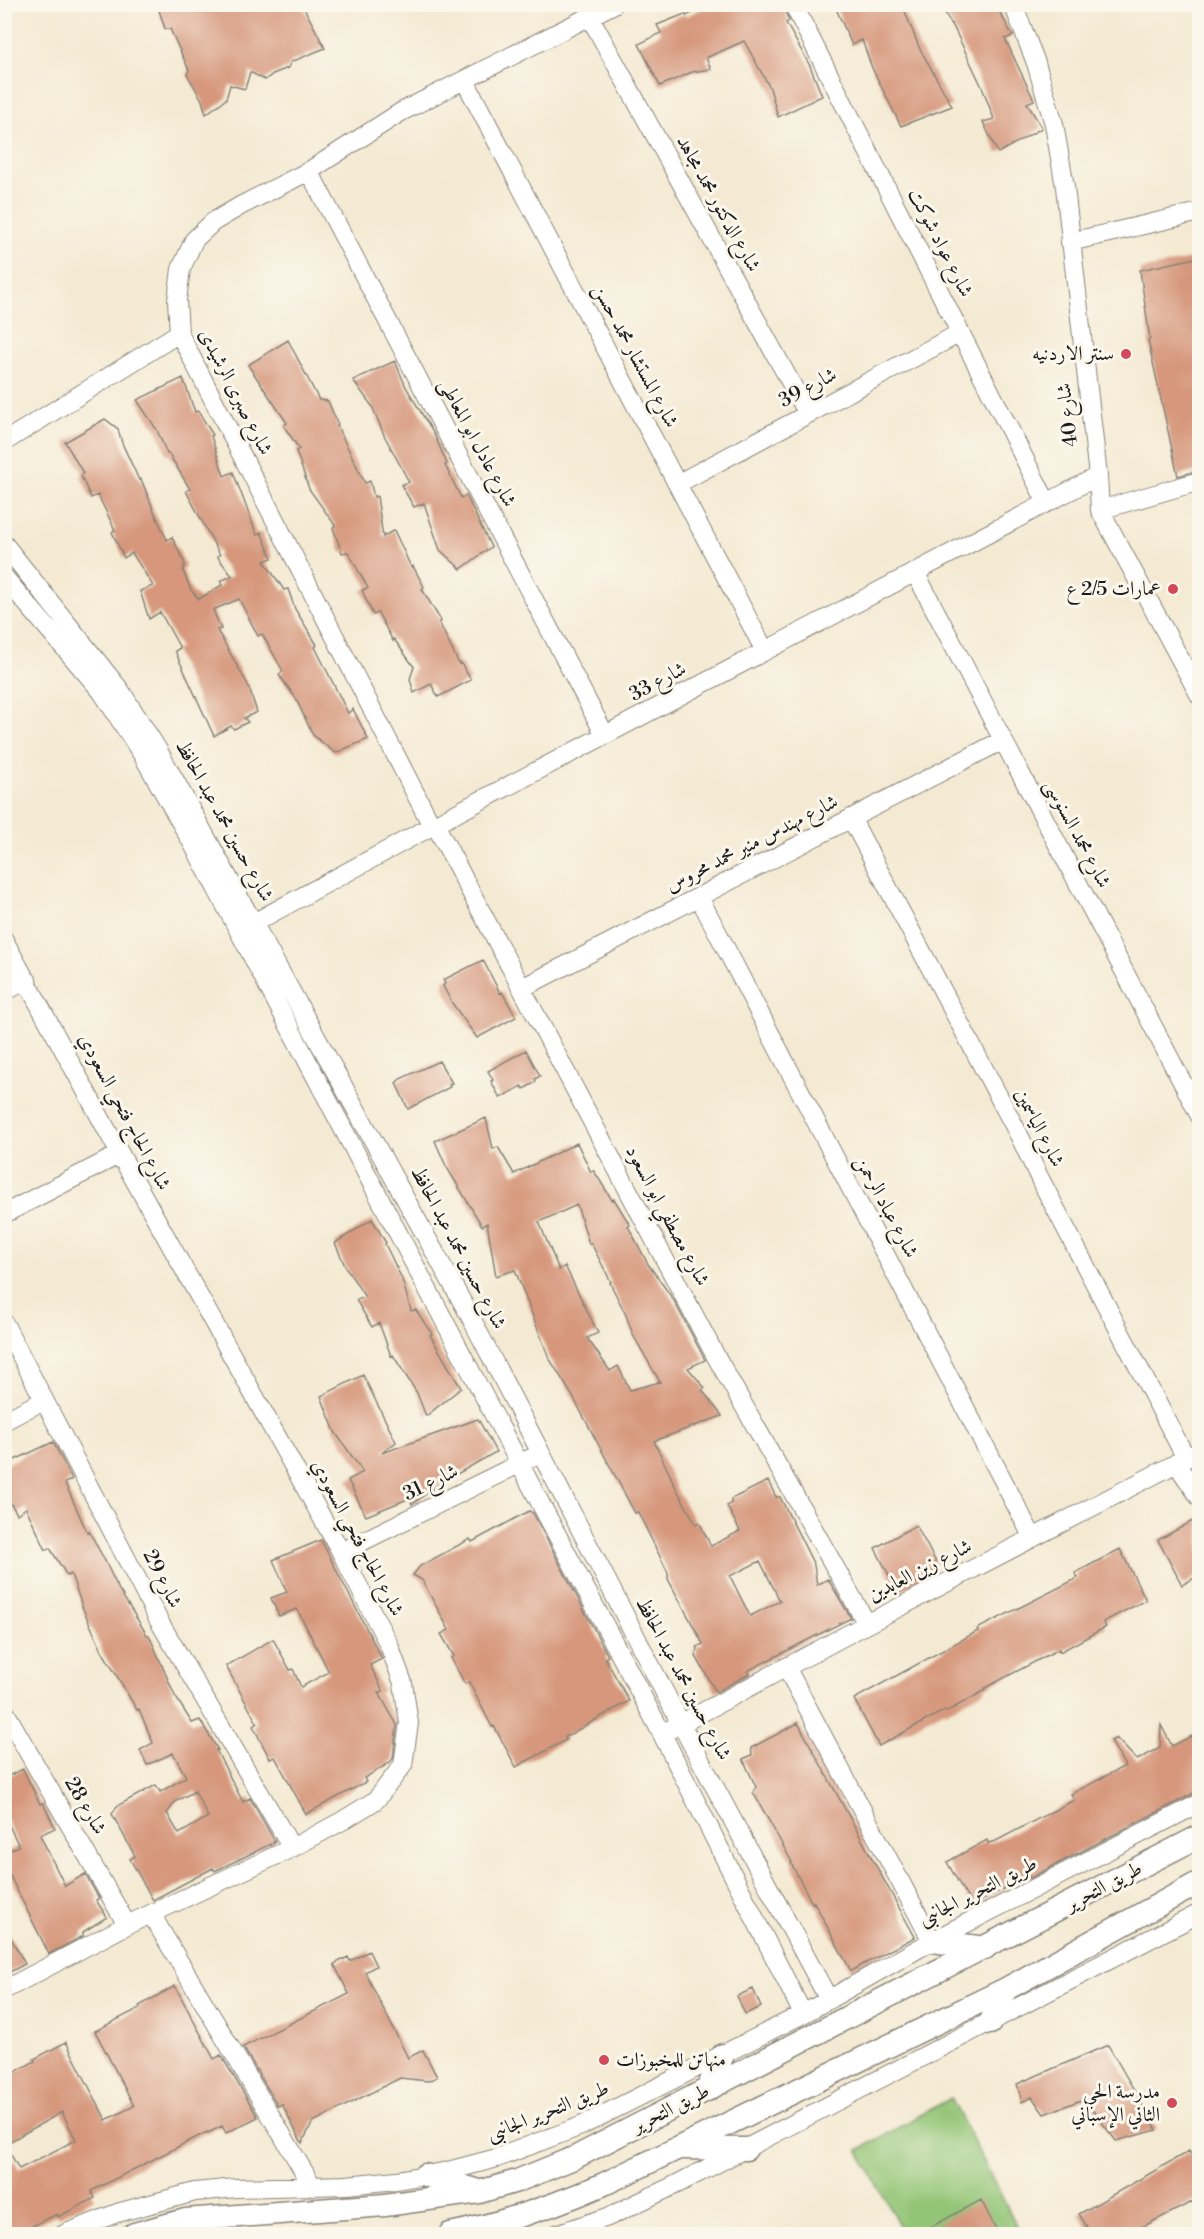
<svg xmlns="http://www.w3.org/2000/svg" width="1204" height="2239" viewBox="0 0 1204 2239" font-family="'Libre Bodoni',Amiri,serif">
	<rect width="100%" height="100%" fill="#fbf7ec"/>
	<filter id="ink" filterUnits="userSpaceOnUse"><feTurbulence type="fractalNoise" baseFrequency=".0167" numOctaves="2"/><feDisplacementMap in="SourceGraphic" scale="12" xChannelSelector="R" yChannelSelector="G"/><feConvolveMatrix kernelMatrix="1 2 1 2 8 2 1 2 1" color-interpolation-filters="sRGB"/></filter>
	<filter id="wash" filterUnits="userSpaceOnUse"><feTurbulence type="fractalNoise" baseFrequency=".008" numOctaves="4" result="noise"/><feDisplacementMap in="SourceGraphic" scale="24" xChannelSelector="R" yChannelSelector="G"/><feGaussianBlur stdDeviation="1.35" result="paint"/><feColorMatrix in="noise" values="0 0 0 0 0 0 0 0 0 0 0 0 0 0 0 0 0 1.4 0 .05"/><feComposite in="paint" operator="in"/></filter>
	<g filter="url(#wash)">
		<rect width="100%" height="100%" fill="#f4ead3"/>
		<path fill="#93c576" stroke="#587049" stroke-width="1.5" d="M 951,2098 L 1021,2234 L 904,2234 L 858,2150 Z"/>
		<g id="blocks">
			<path fill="#d6977b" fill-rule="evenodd" d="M 157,4 L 302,4 L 325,48 L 291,62 L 288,68 L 273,74 L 265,80 L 250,72 L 245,89 L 230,85 L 226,99 L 206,114 L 202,100 L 187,74 L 189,70 L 170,29 L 165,29 Z
				M 711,4 L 782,4 L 789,21 L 786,23 L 810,66 L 822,96 L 778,117 L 770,88 L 744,41 L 706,58 L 711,69 L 692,72 L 660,86 L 639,44 L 661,33 L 657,25 L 685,14 L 686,16 Z
				M 834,4 L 902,4 L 919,47 L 952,106 L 901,126 L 872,68 L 862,40 L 852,45 Z
				M 939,4 L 995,4 L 1013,36 L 1005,39 L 1034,100 L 1027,103 L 1042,128 L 998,153 L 983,122 L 994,119 L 982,87 L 955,30 Z
				M 1200,257 L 1200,470 L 1178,476 L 1148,340 L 1150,339 L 1140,270 Z
				M 288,340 L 319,400 L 328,401 L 338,425 L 337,426 L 365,483 L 370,481 L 374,497 L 377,496 L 383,537 L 394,530 L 411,567 L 413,566 L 424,587 L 422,589 L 441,621 L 439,622 L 459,664 L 461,663 L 471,680 L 438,697 L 431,684 L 414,693 L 410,679 L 414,667 L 394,639 L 393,641 L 378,613 L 373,615 L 362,590 L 368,588 L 348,552 L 342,553 L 333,528 L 335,525 L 309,489 L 296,451 L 299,449 L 284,426 L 287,423 L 248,365 Z
				M 395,361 L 406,387 L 435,436 L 447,464 L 445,465 L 461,498 L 466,495 L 491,547 L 461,569 L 440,550 L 424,503 L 414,507 L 401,485 L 409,482 L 384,435 L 372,406 L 353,380 Z
				M 183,378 L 195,412 L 198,411 L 213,435 L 211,436 L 224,476 L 233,472 L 257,535 L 261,532 L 272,558 L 264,561 L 284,590 L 288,589 L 295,609 L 317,645 L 315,647 L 348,713 L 353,709 L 368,739 L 335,753 L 313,735 L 295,697 L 279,675 L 283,671 L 262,634 L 258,636 L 239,599 L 213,610 L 221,629 L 217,630 L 248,685 L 257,712 L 244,718 L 248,722 L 234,729 L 231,726 L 214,736 L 175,651 L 180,648 L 160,612 L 149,619 L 140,591 L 153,586 L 132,553 L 124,558 L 112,532 L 115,530 L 98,495 L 91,498 L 81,476 L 83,473 L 65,442 L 105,419 L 118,429 L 122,443 L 139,480 L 141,479 L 156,516 L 167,540 L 172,537 L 185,564 L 183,571 L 191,590 L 199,599 L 222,585 L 220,581 L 232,576 L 217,556 L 220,555 L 186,491 L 190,489 L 169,454 L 167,454 L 157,430 L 137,400 Z
				M 483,960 L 500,993 L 502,992 L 516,1017 L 477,1038 L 452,1003 L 443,986 L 445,983 L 443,980 Z
				M 526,1050 L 540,1076 L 535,1079 L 536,1082 L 524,1089 L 522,1086 L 500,1098 L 491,1081 L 493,1080 L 488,1071 Z
				M 439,1061 L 452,1083 L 449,1084 L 450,1087 L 408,1109 L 396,1083 L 400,1079 Z
				M 486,1118 L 493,1149 L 498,1147 L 514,1174 L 577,1143 L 591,1172 L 594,1171 L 612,1200 L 614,1199 L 630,1225 L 628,1226 L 648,1264 L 673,1299 L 703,1356 L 705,1360 L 688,1368 L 705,1388 L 702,1390 L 722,1416 L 654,1441 L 677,1490 L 696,1524 L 699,1522 L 711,1546 L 740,1531 L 727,1506 L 731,1503 L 731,1499 L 768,1481 L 776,1497 L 780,1497 L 814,1565 L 817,1585 L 828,1579 L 851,1618 L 747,1671 L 749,1674 L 716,1692 L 696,1656 L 697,1647 L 703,1644 L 668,1579 L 668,1573 L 638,1512 L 635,1513 L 572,1395 L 549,1358 L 515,1270 L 496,1276 L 487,1223 L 482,1226 L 446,1166 L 435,1141 ZM 577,1205 L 589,1244 L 591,1243 L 611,1282 L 610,1283 L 626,1315 L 633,1335 L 660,1382 L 630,1390 L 618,1366 L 610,1371 L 587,1338 L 598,1333 L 565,1266 L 559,1270 L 539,1222 ZM 760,1561 L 780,1601 L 750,1616 L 730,1576 Z
				M 372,1219 L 386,1243 L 385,1244 L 402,1279 L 411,1311 L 416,1310 L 432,1334 L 430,1335 L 461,1388 L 426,1416 L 417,1393 L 393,1355 L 391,1356 L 379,1323 L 372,1327 L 356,1300 L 365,1297 L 345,1266 L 335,1243 Z
				M 363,1375 L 396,1442 L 382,1453 L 478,1419 L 496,1452 L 441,1483 L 412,1504 L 410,1498 L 366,1516 L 348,1480 L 363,1472 L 335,1432 L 321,1396 Z
				M 53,1442 L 72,1479 L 65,1483 L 87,1532 L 89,1531 L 105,1561 L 119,1590 L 147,1635 L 149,1635 L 175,1696 L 192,1723 L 200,1720 L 218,1750 L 216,1750 L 243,1802 L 250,1798 L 275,1842 L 215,1871 L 213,1868 L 153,1900 L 130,1859 L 135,1856 L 112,1814 L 117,1806 L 156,1785 L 160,1792 L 186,1777 L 173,1753 L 147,1765 L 140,1750 L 153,1743 L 139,1709 L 137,1710 L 102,1651 L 83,1609 L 71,1574 L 67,1576 L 50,1548 L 46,1550 L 26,1508 L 17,1514 L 4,1493 L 4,1465 ZM 195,1791 L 208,1817 L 179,1834 L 167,1813 L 176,1801 Z
				M 529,1511 L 533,1513 L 608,1656 L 605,1658 L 629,1701 L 565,1737 L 566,1740 L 516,1767 L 494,1726 L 492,1727 L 469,1682 L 465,1684 L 451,1658 L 454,1656 L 441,1634 L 449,1630 L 422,1580 L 413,1575 L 420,1566 L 470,1539 L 472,1542 Z
				M 1200,1517 L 1200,1575 L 1182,1585 L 1158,1540 Z
				M 916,1525 L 936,1562 L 931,1565 L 936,1572 L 898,1593 L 875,1548 Z
				M 321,1540 L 382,1659 L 370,1665 L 383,1691 L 379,1693 L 397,1725 L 393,1759 L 388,1764 L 364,1778 L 366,1782 L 306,1814 L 275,1757 L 270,1759 L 253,1726 L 257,1723 L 226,1666 L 273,1639 L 290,1670 L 293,1669 L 301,1687 L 329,1672 L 297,1609 L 279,1616 L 271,1598 L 287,1592 L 273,1560 Z
				M 1120,1549 L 1146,1600 L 1103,1622 L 1106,1627 L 1060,1652 L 1059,1649 L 985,1688 L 986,1690 L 946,1712 L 945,1710 L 879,1746 L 854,1699 L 978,1631 L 977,1629 L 1078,1578 L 1075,1573 Z
				M 798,1723 L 915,1937 L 851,1971 L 814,1902 L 812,1903 L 791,1863 L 792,1862 L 753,1792 L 756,1787 L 743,1759 L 752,1755 L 751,1748 Z
				M 1161,1725 L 1172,1746 L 1200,1732 L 1200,1790 L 1030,1878 L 1028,1875 L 972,1906 L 947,1862 L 987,1840 L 988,1843 L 996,1841 L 1074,1800 L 1071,1794 L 1125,1766 L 1111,1741 L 1116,1738 L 1137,1760 L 1160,1748 Z
				M 23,1769 L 40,1804 L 43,1803 L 55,1828 L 40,1835 L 65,1886 L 85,1874 L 99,1898 L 96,1900 L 107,1917 L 83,1932 L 83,1936 L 49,1954 L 4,1864 L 4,1853 L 19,1846 L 4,1815 L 4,1778 Z
				M 4,1925 L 25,1964 L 4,1975 Z
				M 369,1951 L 376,1966 L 365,1972 L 408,2058 L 423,2050 L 437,2077 L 428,2081 L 400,2078 L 313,2122 L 302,2143 L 282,2104 L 278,2106 L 243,2047 L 349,1994 L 334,1964 L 348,1957 L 350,1961 Z
				M 175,1986 L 214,2059 L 221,2055 L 258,2117 L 226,2133 L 222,2126 L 208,2133 L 207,2132 L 91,2191 L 95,2198 L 58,2217 L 57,2214 L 14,2235 L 4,2235 L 4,2078 L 35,2061 L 34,2059 L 66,2042 L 106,2120 L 134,2106 L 95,2031 L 140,2008 L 139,2006 ZM 62,2112 L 76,2140 L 19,2169 L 5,2144 Z
				M 753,1989 L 761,2007 L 745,2014 L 737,1996 Z
				M 1108,2045 L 1157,2130 L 1116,2141 L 1084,2099 L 1044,2114 L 1032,2097 L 1022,2102 L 1017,2084 Z
				M 1189,2151 L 1200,2166 L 1200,2198 L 1126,2235 L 1092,2235 L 1079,2214 Z
				M 981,2200 L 999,2235 L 916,2235 Z"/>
		</g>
	</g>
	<g filter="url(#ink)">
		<use href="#blocks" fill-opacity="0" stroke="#888378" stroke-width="1.5"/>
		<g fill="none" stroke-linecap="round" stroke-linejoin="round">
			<g stroke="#888378" stroke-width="20">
				<path id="minor" d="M 793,4 L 1047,503
					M 1013,4 L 1036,63 L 1054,124 L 1065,187 L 1098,476 L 1100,510 L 1200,696
					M 590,17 L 808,414
					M 465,81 L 765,651
					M 309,171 L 605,735
					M 1070,242 L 1200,212
					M 4,442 L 179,333
					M 677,484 L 960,333
					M 1100,510 L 1200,481
					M 4,544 L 120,690 L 158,750 L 471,1318 L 681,1724 L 829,2000
					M 915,572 L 1200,1116
					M 4,577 L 102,692 L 142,754 L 194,846 L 662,1734 L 803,2014
					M 851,818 L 1019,1135 L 1039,1177 L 1186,1458
					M 435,824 L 713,1351 L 867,1624
					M 432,826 L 179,333 L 177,300 L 181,269 L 194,240 L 213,222 L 242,205 L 309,171 L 401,112 L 614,4
					M 699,897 L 1033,1538
					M 246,927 L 432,826 L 1098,476
					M 4,940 L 120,1154 L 341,1552 L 389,1645 L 403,1683 L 409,1723 L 403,1765 L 376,1800 L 342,1821 L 292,1848 L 127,1925 L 4,1990
					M 522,988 L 1003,740
					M 4,992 L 27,980
					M 4,1214 L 120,1154
					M 4,1323 L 159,1621 L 292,1848
					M 4,1421 L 44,1400
					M 1176,1463 L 1200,1498
					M 341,1552 L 531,1458
					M 786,1667 L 932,1941
					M 4,1710 L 127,1925
					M 671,1729 L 867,1624 L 1200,1451
					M 151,1914 L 313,2187
					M 64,2234 L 117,2213 L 195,2192 L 236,2188 L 346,2185 L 397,2180 L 448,2171 L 497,2158 L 581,2126 L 803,2014 L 932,1941 L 1200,1803
					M 556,2234 L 608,2217 L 677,2184 L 1200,1913"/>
			</g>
			<g stroke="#888378" stroke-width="25">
				<path id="tertiary" d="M 932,1941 L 985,1948
					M 990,2023 L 1006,1989
					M 707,2090 L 723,2055
					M 683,2148 L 746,2149
					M 425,2175 L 475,2190
					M 134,2234 L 185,2220 L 385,2205 L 479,2192 L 517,2181 L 576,2157 L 1200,1836
					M 450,2234 C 503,2223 554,2206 604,2184 L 1006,1989 L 1200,1882"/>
			</g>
			<use href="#minor" stroke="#fff" stroke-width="18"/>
			<use href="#tertiary" stroke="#fff" stroke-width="22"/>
		</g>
	</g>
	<g fill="#d1495b" stroke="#fbf7ec" stroke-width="2">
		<circle cx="1126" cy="354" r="6"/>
		<circle cx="1173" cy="589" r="6"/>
		<circle cx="604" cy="2060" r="6"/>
		<circle cx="1172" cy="2103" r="6"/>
	</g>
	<g text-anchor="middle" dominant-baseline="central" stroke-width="6" stroke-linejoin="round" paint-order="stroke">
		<g font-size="20" fill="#1c1c1c" stroke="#fbf7ec">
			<text transform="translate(718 204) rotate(61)">شارع الدكتور محمد مجاهد</text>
			<text transform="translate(940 243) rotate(63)">شارع عواد شوكت</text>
			<text transform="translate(635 356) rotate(62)">شارع المستشار محمد حسن</text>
			<text transform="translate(808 388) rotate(-28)">شارع 39</text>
			<text transform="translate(235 392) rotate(63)">شارع صبرى الرشيدى</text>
			<text transform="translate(1068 415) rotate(-97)">شارع 40</text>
			<text transform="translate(477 443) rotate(62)">شارع عادل ابو المعاطى</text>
			<text transform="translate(658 682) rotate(-28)">شارع 33</text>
			<text transform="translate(224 821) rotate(61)">شارع حسين محمد عبد الحافظ</text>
			<text transform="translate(1077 834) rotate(62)">شارع محمد السنوسى</text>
			<text transform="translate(752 844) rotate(-27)">شارع مهندس منير محمد محروس</text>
			<text transform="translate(124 1112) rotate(62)">شارع الحاج فتحي السعودي</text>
			<text transform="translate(1039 1128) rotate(63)">شارع الياسمين</text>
			<text transform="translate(886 1207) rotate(62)">شارع عباد الرحمن</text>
			<text transform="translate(667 1216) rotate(62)">شارع مصطفي ابو السعود</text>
			<text transform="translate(458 1248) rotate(62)">شارع حسين محمد عبد الحافظ</text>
			<text transform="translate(431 1483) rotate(-26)">شارع 31</text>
			<text transform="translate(357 1538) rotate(62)">شارع الحاج فتحي السعودي</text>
			<text transform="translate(920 1571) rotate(-27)">شارع زين العابدين</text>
			<text transform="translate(162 1579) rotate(63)">شارع 29</text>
			<text transform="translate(683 1679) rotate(62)">شارع حسين محمد عبد الحافظ</text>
			<text transform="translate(85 1806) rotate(60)">شارع 28</text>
			<text transform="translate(1104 1887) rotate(-28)">طريق التحرير</text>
			<text transform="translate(978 1892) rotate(-27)">طريق التحرير الجانبى</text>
			<text transform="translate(671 2109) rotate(-27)">طريق التحرير</text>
			<text transform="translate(548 2112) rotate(-22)">طريق التحرير الجانبى</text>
		</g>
		<g font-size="20" fill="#1c1c1c" stroke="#fbf7ec" text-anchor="end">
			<text x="1114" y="354">سنتر الاردنيه</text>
			<text x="1161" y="589">عمارات 2/5 ع</text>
			<text x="616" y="2060" text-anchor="start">منهاتن للمخبوزات</text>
			<text x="1160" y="2092">مدرسة الحي<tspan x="1160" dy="23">الثاني الإسباني</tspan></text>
		</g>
	</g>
	<rect width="1204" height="2239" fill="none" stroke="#fbf7ec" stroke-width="24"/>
</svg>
